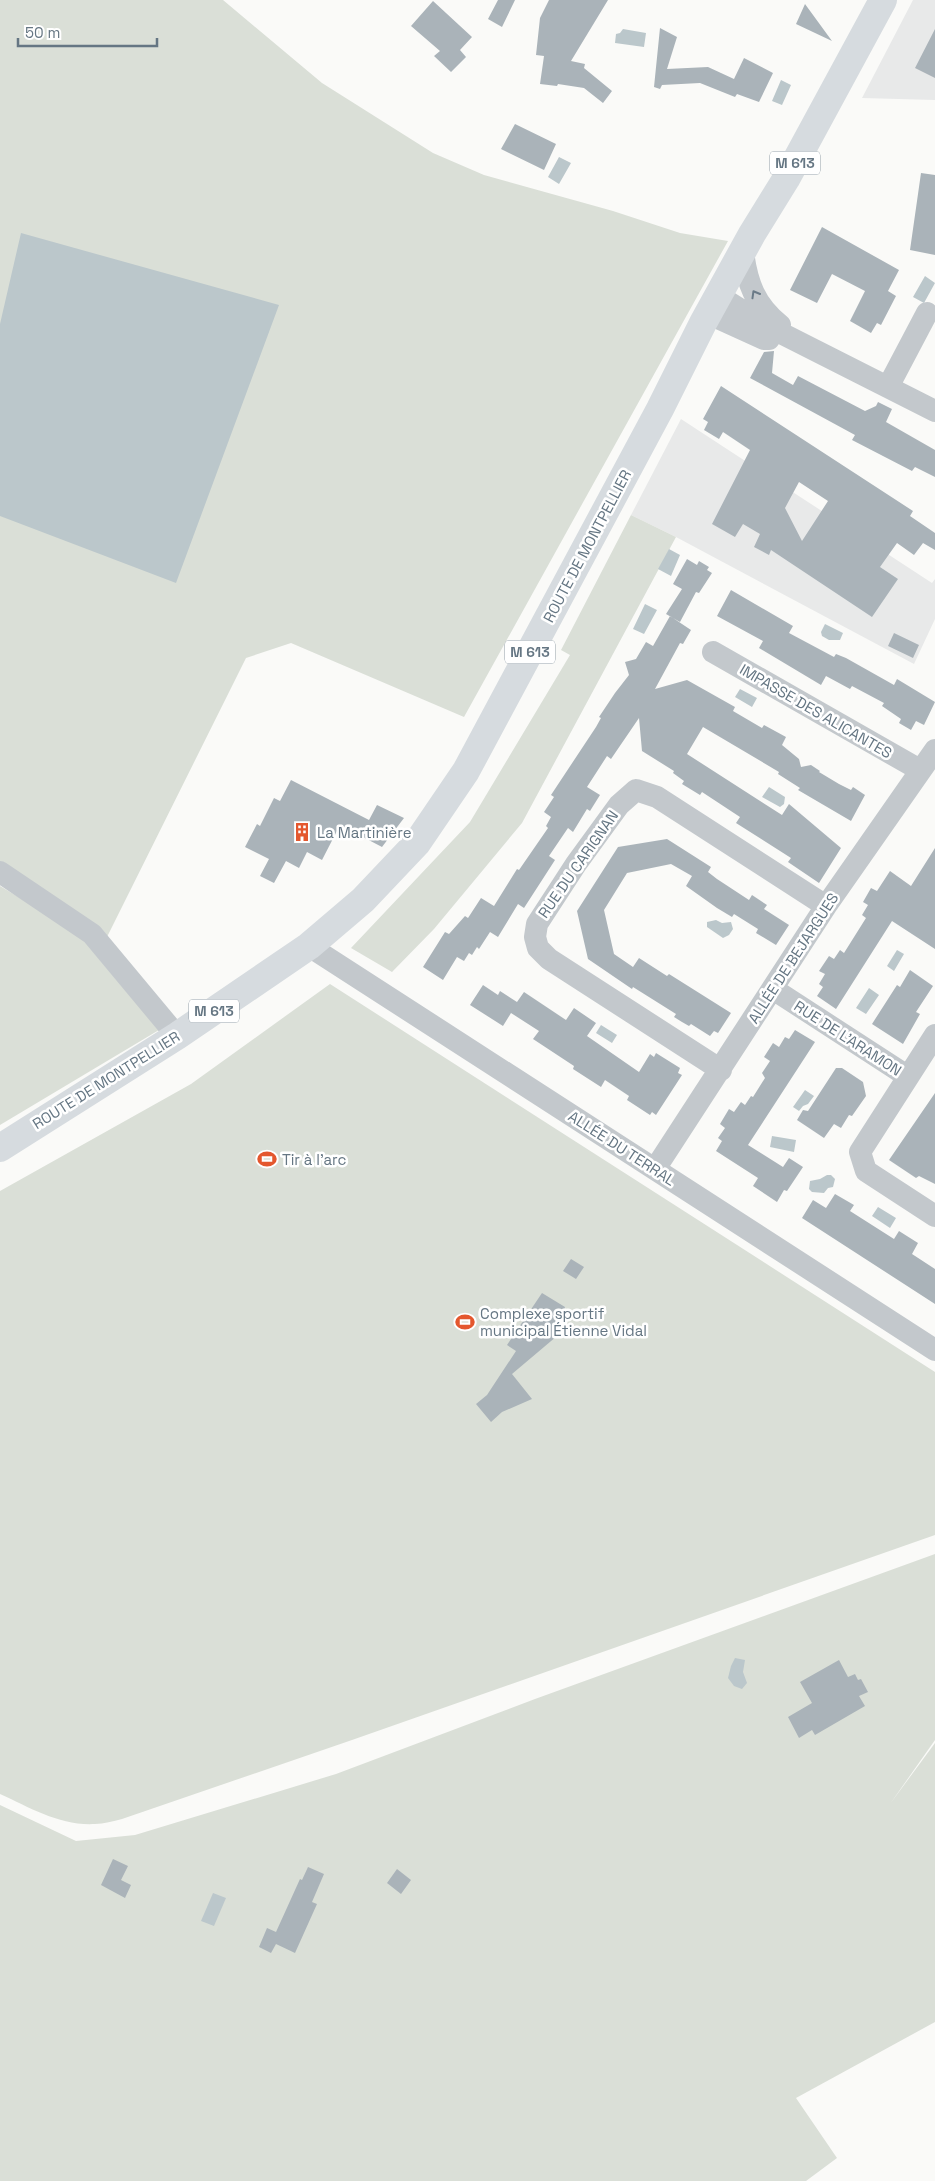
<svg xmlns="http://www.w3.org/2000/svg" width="935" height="2181" viewBox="0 0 935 2181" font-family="'Space Grotesk',sans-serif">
	<rect width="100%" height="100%" fill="#fafaf8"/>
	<path fill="#e8e9e9" d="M 913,0 L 935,0 L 935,100 L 862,98 Z
		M 681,419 L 932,583 L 935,579 L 935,619 L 914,664 L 676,537 L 631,515 Z"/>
	<path fill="#dadfd7" d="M 0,0 L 223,0 L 322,83 L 433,153 L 484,175 L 613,211 L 680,233 L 728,241 L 464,717 L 291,643 L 246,658 L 107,937 L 0,866 Z
		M 631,515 L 676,537 L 522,823 L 434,929 L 392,972 L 351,948 L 470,822 L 570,655 L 561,650 Z
		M 0,886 L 88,939 L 164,1027 L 0,1125 Z
		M 330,984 L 935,1372 L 935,1535 L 352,1740 L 122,1819 C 113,1821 104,1824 95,1824 C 60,1826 31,1808 0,1794 L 0,1191 L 191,1084 Z
		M 935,1554 L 935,1740 L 890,1804 L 935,1743 L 935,2022 L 796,2098 L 837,2158 L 806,2181 L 0,2181 L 0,1805 L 76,1841 L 135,1835 L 336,1774 L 535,1699 Z"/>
	<path fill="#bbc7cb" d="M 623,29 L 646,33 L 644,47 L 615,43 L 616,34 L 620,33 Z
		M 781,80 L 791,85 L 782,105 L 772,101 Z
		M 559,157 L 571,163 L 559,184 L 548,177 Z
		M 21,233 L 279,305 L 176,583 L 0,516 L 0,324 Z
		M 925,276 L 935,283 L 924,303 L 913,297 Z
		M 669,549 L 680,555 L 671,576 L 658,569 Z
		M 645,604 L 657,610 L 644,634 L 633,629 Z
		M 825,624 L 843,633 L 840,640 L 829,640 L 822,636 L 821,632 Z
		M 740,689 L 757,698 L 752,707 L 735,697 Z
		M 769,787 L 785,797 L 784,804 L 780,807 L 762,797 Z
		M 716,920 L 722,923 L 731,922 L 733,929 L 729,935 L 723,938 L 707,927 L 707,922 Z
		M 897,950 L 904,954 L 894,971 L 887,966 Z
		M 869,988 L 879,995 L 866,1014 L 856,1008 Z
		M 601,1025 L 617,1035 L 612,1043 L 596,1033 Z
		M 805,1090 L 814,1096 L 808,1104 L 803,1106 L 799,1111 L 793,1107 Z
		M 772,1136 L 796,1140 L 794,1152 L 770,1147 Z
		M 827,1175 L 831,1175 L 835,1179 L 833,1187 L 828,1188 L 824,1193 L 812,1192 L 809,1189 L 810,1181 L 820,1179 Z
		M 878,1207 L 896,1218 L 890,1228 L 872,1216 Z
		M 735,1658 L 745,1660 L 743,1672 L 747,1683 L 742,1689 L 734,1686 L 728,1678 L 731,1666 Z
		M 213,1893 L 226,1898 L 214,1926 L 201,1921 Z"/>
	<path fill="#aab3b9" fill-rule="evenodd" d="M 498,0 L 515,0 L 502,27 L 488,19 Z
		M 549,0 L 608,0 L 571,61 L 585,64 L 584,68 L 612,91 L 603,103 L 584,88 L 558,84 L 557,86 L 540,84 L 544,56 L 536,55 L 540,18 Z
		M 433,1 L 472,37 L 460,50 L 466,57 L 451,72 L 434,56 L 440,51 L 411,26 Z
		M 805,4 L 832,41 L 796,24 Z
		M 660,28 L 677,37 L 667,69 L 708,67 L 734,79 L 744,58 L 773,73 L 759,102 L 737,94 L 735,97 L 700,83 L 662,85 L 660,89 L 654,87 Z
		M 935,29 L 935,78 L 915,68 Z
		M 515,124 L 556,144 L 544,170 L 501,149 Z
		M 921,173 L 935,175 L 935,255 L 910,250 Z
		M 822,227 L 899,270 L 888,291 L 896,296 L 881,325 L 877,323 L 871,333 L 850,321 L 865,291 L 832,274 L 817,303 L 790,290 Z
		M 774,351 L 772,373 L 793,385 L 798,376 L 865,411 L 876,406 L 878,402 L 892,409 L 886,422 L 935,450 L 935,477 L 915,467 L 912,471 L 852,440 L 855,435 L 750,378 L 764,352 Z
		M 721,386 L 913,511 L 910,516 L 935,533 L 935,550 L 923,543 L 914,555 L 897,543 L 880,567 L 898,579 L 872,617 L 771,550 L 769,555 L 754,547 L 760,534 L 743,524 L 735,537 L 712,524 L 750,450 L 723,432 L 719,439 L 704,430 L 708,422 L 703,419 ZM 799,482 L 828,501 L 802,541 L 785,508 Z
		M 687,559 L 697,565 L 699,561 L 709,567 L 707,570 L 712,573 L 699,593 L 696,592 L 680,622 L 666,614 L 682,589 L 673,584 Z
		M 731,590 L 793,626 L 789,633 L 834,657 L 836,654 L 846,658 L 894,685 L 897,679 L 935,702 L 924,725 L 916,721 L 911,730 L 899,723 L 901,719 L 882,706 L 884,703 L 852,686 L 850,689 L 826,676 L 821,685 L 759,648 L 763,641 L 717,616 Z
		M 670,616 L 691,630 L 683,644 L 680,643 L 655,689 L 687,680 L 735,707 L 733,711 L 762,728 L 764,725 L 786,737 L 782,745 L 799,759 L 801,767 L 811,765 L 820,771 L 819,772 L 839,784 L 851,790 L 853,787 L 865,795 L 851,821 L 798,790 L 800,788 L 778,774 L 779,772 L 703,727 L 687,754 L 782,815 L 789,804 L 841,848 L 819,883 L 788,862 L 791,858 L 736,823 L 740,817 L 702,792 L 700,795 L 682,784 L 684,781 L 673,773 L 674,771 L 642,751 L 639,718 L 611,759 L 607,756 L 587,787 L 600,795 L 590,811 L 587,809 L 573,832 L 568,828 L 549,856 L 555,860 L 524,908 L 518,904 L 498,937 L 490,932 L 479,949 L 477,947 L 472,955 L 469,953 L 464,961 L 457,957 L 443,980 L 423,967 L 445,932 L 449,934 L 465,916 L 468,918 L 481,898 L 494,906 L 517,869 L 519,870 L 548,828 L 546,826 L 551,817 L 544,812 L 554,797 L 551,795 L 596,727 L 601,718 L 599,717 L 615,693 L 629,675 L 625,662 L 636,659 L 646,642 L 653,646 Z
		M 894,633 L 919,645 L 913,658 L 888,646 Z
		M 291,780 L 369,820 L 377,805 L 404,818 L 382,847 L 340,825 L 322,860 L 307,852 L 299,868 L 286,861 L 274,883 L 260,876 L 269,859 L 245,847 L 257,824 L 260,826 L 274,798 L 280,801 Z
		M 667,839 L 711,867 L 708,872 L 717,879 L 749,900 L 752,895 L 767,905 L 764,909 L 789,925 L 776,945 L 756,933 L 758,929 L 734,914 L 732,917 L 717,908 L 686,886 L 692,876 L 671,864 L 627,873 L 604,910 L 614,954 L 633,967 L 639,958 L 667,976 L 669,974 L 731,1013 L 718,1033 L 714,1031 L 710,1036 L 691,1024 L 689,1026 L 682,1022 L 674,1017 L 676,1014 L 633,987 L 632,989 L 588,959 L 577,911 L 618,847 Z
		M 935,848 L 935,949 L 892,921 L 836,1009 L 817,996 L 823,987 L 819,984 L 825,974 L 819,971 L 829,956 L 834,959 L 840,950 L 844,953 L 866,918 L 862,915 L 868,905 L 863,902 L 871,888 L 877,891 L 890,871 L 911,886 Z
		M 910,970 L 933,986 L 916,1012 L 920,1014 L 903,1044 L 872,1024 L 897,985 L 900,987 Z
		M 483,985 L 498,995 L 500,991 L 517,1002 L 524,992 L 566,1020 L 574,1008 L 596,1023 L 587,1036 L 639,1072 L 650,1054 L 654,1057 L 656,1053 L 680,1068 L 678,1073 L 682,1075 L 656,1115 L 652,1112 L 650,1115 L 627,1100 L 629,1096 L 605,1080 L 601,1087 L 573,1069 L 574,1066 L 533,1039 L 539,1031 L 511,1013 L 503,1026 L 470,1005 Z
		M 795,1030 L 815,1042 L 748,1145 L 783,1167 L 789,1158 L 803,1167 L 787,1191 L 784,1190 L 777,1202 L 753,1186 L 758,1178 L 716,1151 L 722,1141 L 718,1138 L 725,1128 L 720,1124 L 729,1109 L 734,1112 L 741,1102 L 745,1105 L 751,1096 L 753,1097 L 765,1078 L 762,1073 L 770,1061 L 764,1057 L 773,1043 L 779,1047 L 785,1037 L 789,1039 Z
		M 836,1068 L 842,1068 L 863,1082 L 866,1096 L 852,1116 L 849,1115 L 841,1128 L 834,1124 L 824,1138 L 797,1120 L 803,1110 L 808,1111 Z
		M 935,1093 L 935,1184 L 919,1176 L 916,1178 L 889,1160 Z
		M 835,1194 L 854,1205 L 850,1211 L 894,1239 L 899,1231 L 918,1243 L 912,1254 L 935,1269 L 935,1304 L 802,1218 L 813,1200 L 826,1208 Z
		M 571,1259 L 584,1267 L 576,1279 L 563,1271 Z
		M 542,1293 L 565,1307 L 557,1336 L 512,1374 L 532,1399 L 502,1412 L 491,1422 L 476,1404 L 487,1395 L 516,1351 L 507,1345 Z
		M 839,1660 L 848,1677 L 855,1674 L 858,1680 L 861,1679 L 868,1692 L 859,1696 L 865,1706 L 815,1735 L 812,1730 L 799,1738 L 788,1717 L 812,1703 L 800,1682 Z
		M 113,1859 L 128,1866 L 121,1880 L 131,1885 L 125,1898 L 101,1885 Z
		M 308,1867 L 324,1874 L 312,1902 L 317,1904 L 295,1953 L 276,1944 L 271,1953 L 259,1947 L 267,1928 L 276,1932 L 300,1879 L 302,1880 Z
		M 397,1869 L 411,1880 L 401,1894 L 387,1883 Z"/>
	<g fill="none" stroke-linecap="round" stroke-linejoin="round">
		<path stroke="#c3c8cc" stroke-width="22" d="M 743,252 C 747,283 755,305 780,325
			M 719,296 L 763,324 L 935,411
			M 709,314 L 764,339 L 769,339
			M 888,387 L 927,313
			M 713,652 L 920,770
			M 0,872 L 92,934 L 177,1036
			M 309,946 L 935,1350
			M 773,989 L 907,1076
			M 935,1035 L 860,1152 L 866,1171 L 935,1216
			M 721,1070 L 549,959 L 538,948 L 535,937 L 537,924 L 576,864 L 619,805 L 636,790 L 657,797 L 826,906
			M 655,1169 L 826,906 L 935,750"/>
		<path stroke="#d6dbdf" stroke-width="28" d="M 0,1148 L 177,1036 L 309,946 L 363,900 L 417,843 L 466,771 L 660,409 L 703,323 L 752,234 L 786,179 L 883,0"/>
	</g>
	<defs><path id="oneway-chevron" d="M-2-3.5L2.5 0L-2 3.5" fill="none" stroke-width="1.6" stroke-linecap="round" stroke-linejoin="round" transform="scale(1.25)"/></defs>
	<use stroke="#6a7a87" href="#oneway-chevron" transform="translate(755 294) rotate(-120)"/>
	<defs>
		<g id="building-bare" transform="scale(1.5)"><path d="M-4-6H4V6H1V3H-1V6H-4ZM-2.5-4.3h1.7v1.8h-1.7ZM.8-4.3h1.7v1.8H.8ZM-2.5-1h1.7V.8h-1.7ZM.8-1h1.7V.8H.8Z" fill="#e4572e" stroke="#fff" stroke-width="2.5" paint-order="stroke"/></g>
		<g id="stadium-bare" transform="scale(1.5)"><path d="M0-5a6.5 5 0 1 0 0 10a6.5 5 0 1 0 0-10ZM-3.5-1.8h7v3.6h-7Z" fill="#e4572e" stroke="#fff" stroke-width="2.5" paint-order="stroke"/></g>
	</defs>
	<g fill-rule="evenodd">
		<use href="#building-bare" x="302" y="832"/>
		<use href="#stadium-bare" x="267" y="1159"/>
		<use href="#stadium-bare" x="465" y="1322"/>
	</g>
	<g text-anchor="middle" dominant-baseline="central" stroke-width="5" stroke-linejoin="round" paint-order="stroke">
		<g fill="#fff" stroke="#939fa8" stroke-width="1">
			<rect x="770" y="151.5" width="50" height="23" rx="4"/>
			<rect x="505" y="640.5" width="50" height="23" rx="4"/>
			<rect x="189" y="999.5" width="50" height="23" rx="4"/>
		</g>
		<g font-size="14" font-weight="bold" fill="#657683">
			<text x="795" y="163">M 613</text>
			<text x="530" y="652">M 613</text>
			<text x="214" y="1011">M 613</text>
		</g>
		<g font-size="15" fill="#657683" stroke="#fff">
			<text transform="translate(587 546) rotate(-62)">ROUTE DE MONTPELLIER</text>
			<text transform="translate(816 711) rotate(30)">IMPASSE DES ALICANTES</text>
			<text transform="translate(578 864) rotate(-55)">RUE DU CARIGNAN</text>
			<text transform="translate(793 958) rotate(-57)">ALLÉE DE BEJARGUES</text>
			<text transform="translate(848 1038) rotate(33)">RUE DE L'ARAMON</text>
			<text transform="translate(106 1080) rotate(-32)">ROUTE DE MONTPELLIER</text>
			<text transform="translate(622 1148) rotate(33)">ALLÉE DU TERRAL</text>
		</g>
		<g font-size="15" fill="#657683" stroke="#fff" text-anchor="start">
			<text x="317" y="832">La Martinière</text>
			<text x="282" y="1159">Tir à l'arc</text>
			<text x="480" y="1313">Complexe sportif<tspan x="480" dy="17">municipal Étienne Vidal</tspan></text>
		</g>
	</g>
	<path d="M18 38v8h139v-8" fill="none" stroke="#657683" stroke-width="2.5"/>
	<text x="25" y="38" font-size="15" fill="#657683" stroke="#ffffff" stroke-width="4" paint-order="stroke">50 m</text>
</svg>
